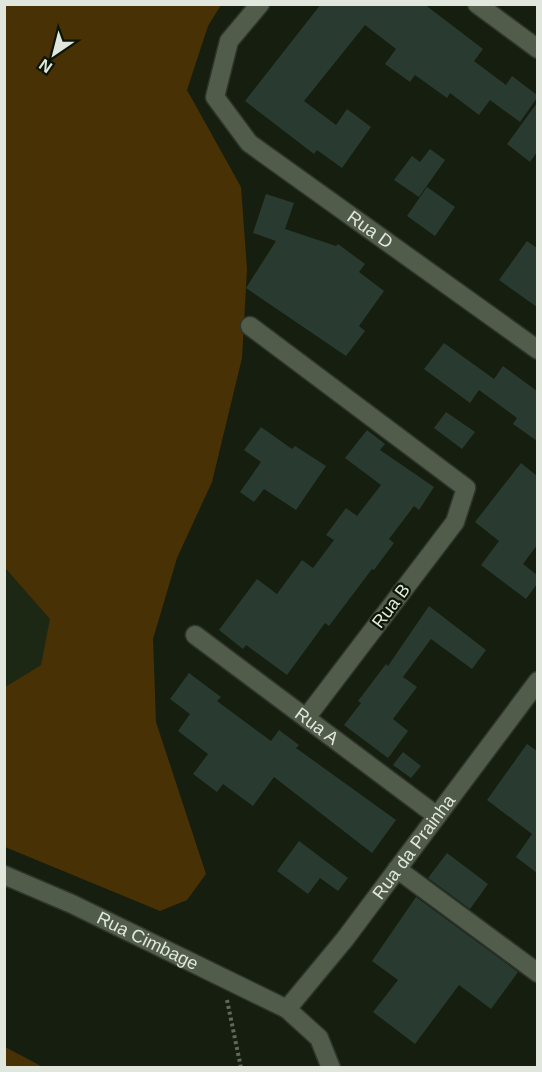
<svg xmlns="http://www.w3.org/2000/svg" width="542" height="1072" viewBox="0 0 542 1072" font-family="Helvetica,sans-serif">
	<rect width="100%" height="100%" fill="#161e0f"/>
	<path fill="#1d2814" d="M 4,568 L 51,619 L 41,665 L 5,687 Z"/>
	<path fill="#483105" d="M 5,5 L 221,5 L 208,26 L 187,90 L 241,187 L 247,269 L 242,358 L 212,482 L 177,558 L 153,639 L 156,722 L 206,874 L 187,900 L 160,911 L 5,847 L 5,687 L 41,665 L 50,619 L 5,568 Z
		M 5,1047 L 43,1067 L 5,1067 Z"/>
	<path fill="#293b31" d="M 321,4 L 424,4 L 483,49 L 474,61 L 506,85 L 512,76 L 537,95 L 537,98 L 520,122 L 490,100 L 479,115 L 450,93 L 447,98 L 415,75 L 410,82 L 385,64 L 396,49 L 365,25 L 304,101 L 336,125 L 347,109 L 371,127 L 342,168 L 317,150 L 314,154 L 245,101 Z
		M 537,103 L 537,152 L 530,162 L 507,144 Z
		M 430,149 L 445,160 L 419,197 L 394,180 L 412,156 L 420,162 Z
		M 427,187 L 455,207 L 435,236 L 407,216 Z
		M 266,194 L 294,203 L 285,229 L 336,246 L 338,244 L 365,264 L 359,272 L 384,291 L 359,326 L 365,331 L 346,356 L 246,288 L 276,241 L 253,233 Z
		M 527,241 L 537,248 L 537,307 L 499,280 Z
		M 444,343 L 494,379 L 503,366 L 537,391 L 537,441 L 513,424 L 517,418 L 479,390 L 470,403 L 424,369 Z
		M 446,412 L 475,432 L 462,449 L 434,428 Z
		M 261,427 L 292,449 L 295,446 L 326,466 L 296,510 L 264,489 L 254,502 L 240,492 L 261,462 L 244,450 Z
		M 367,430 L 385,444 L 380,450 L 434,487 L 419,510 L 414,506 L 389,539 L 394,543 L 374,570 L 372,569 L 329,626 L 325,623 L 287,675 L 246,645 L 243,649 L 219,630 L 257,579 L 277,594 L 302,560 L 313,568 L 334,540 L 326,535 L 346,508 L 357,516 L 381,485 L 345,458 Z
		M 521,463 L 537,476 L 537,545 L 523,564 L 537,575 L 537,584 L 526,599 L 481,565 L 499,541 L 475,522 Z
		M 429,606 L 486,650 L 472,669 L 431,639 L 403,677 L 417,687 L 393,719 L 408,731 L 388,758 L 344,725 L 361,703 L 358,701 L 386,664 L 388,666 Z
		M 189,673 L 221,697 L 217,701 L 271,741 L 279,730 L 299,745 L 296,748 L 396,820 L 372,853 L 274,777 L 253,806 L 223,784 L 217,792 L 193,774 L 208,754 L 178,731 L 190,714 L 170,699 Z
		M 527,744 L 537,751 L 537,873 L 516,857 L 532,834 L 487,800 Z
		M 403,752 L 421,766 L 411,778 L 393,765 Z
		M 299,841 L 348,878 L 338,891 L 320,878 L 308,894 L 277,871 Z
		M 447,853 L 488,884 L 470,909 L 428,878 Z
		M 416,897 L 518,972 L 491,1009 L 459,985 L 415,1044 L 373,1012 L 398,980 L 372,961 Z"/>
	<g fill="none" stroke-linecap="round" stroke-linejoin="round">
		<g stroke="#2f352d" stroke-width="21">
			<g id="minor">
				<path id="s1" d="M 260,4 L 229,41 L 215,97 L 249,143 L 538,350"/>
				<path d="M 477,4 L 538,49"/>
				<path d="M 250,326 L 466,488 L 455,522 L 306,718"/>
				<path id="s2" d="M 195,635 L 437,816"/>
				<path d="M 397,869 L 538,973"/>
				<path d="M 287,1009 L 319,1038 L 331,1068"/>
			</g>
		</g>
		<g stroke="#2f352d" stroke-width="21">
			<g id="tertiary">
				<path id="s3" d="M 4,875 L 72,904 L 287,1009 L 345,939 L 538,681"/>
			</g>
		</g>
		<path stroke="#62695c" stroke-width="4" stroke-dasharray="3 3" stroke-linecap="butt" d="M 227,1000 L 241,1068"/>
		<use href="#minor" stroke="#525c4b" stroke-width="18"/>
		<use href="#tertiary" stroke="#525c4b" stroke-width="18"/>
	</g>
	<g text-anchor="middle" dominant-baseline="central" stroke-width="4.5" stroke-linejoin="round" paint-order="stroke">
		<g font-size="18" fill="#e1e7dd" stroke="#0d1507">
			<text stroke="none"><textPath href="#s1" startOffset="312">Rua D</textPath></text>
			<text transform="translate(391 606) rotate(-53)">Rua B</text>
			<text stroke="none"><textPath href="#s2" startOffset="152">Rua A</textPath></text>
			<text stroke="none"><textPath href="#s3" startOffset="519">Rua da Prainha</textPath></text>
			<text stroke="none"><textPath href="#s3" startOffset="158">Rua Cimbage</textPath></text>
		</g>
	</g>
	<rect width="542" height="1072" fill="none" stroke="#e1e7dd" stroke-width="12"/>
	<g transform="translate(54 54) rotate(215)" stroke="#0d1507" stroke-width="4.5" paint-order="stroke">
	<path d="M0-4.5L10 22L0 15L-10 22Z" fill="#e1e7dd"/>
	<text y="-9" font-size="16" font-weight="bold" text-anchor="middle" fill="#e1e7dd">N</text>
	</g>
</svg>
